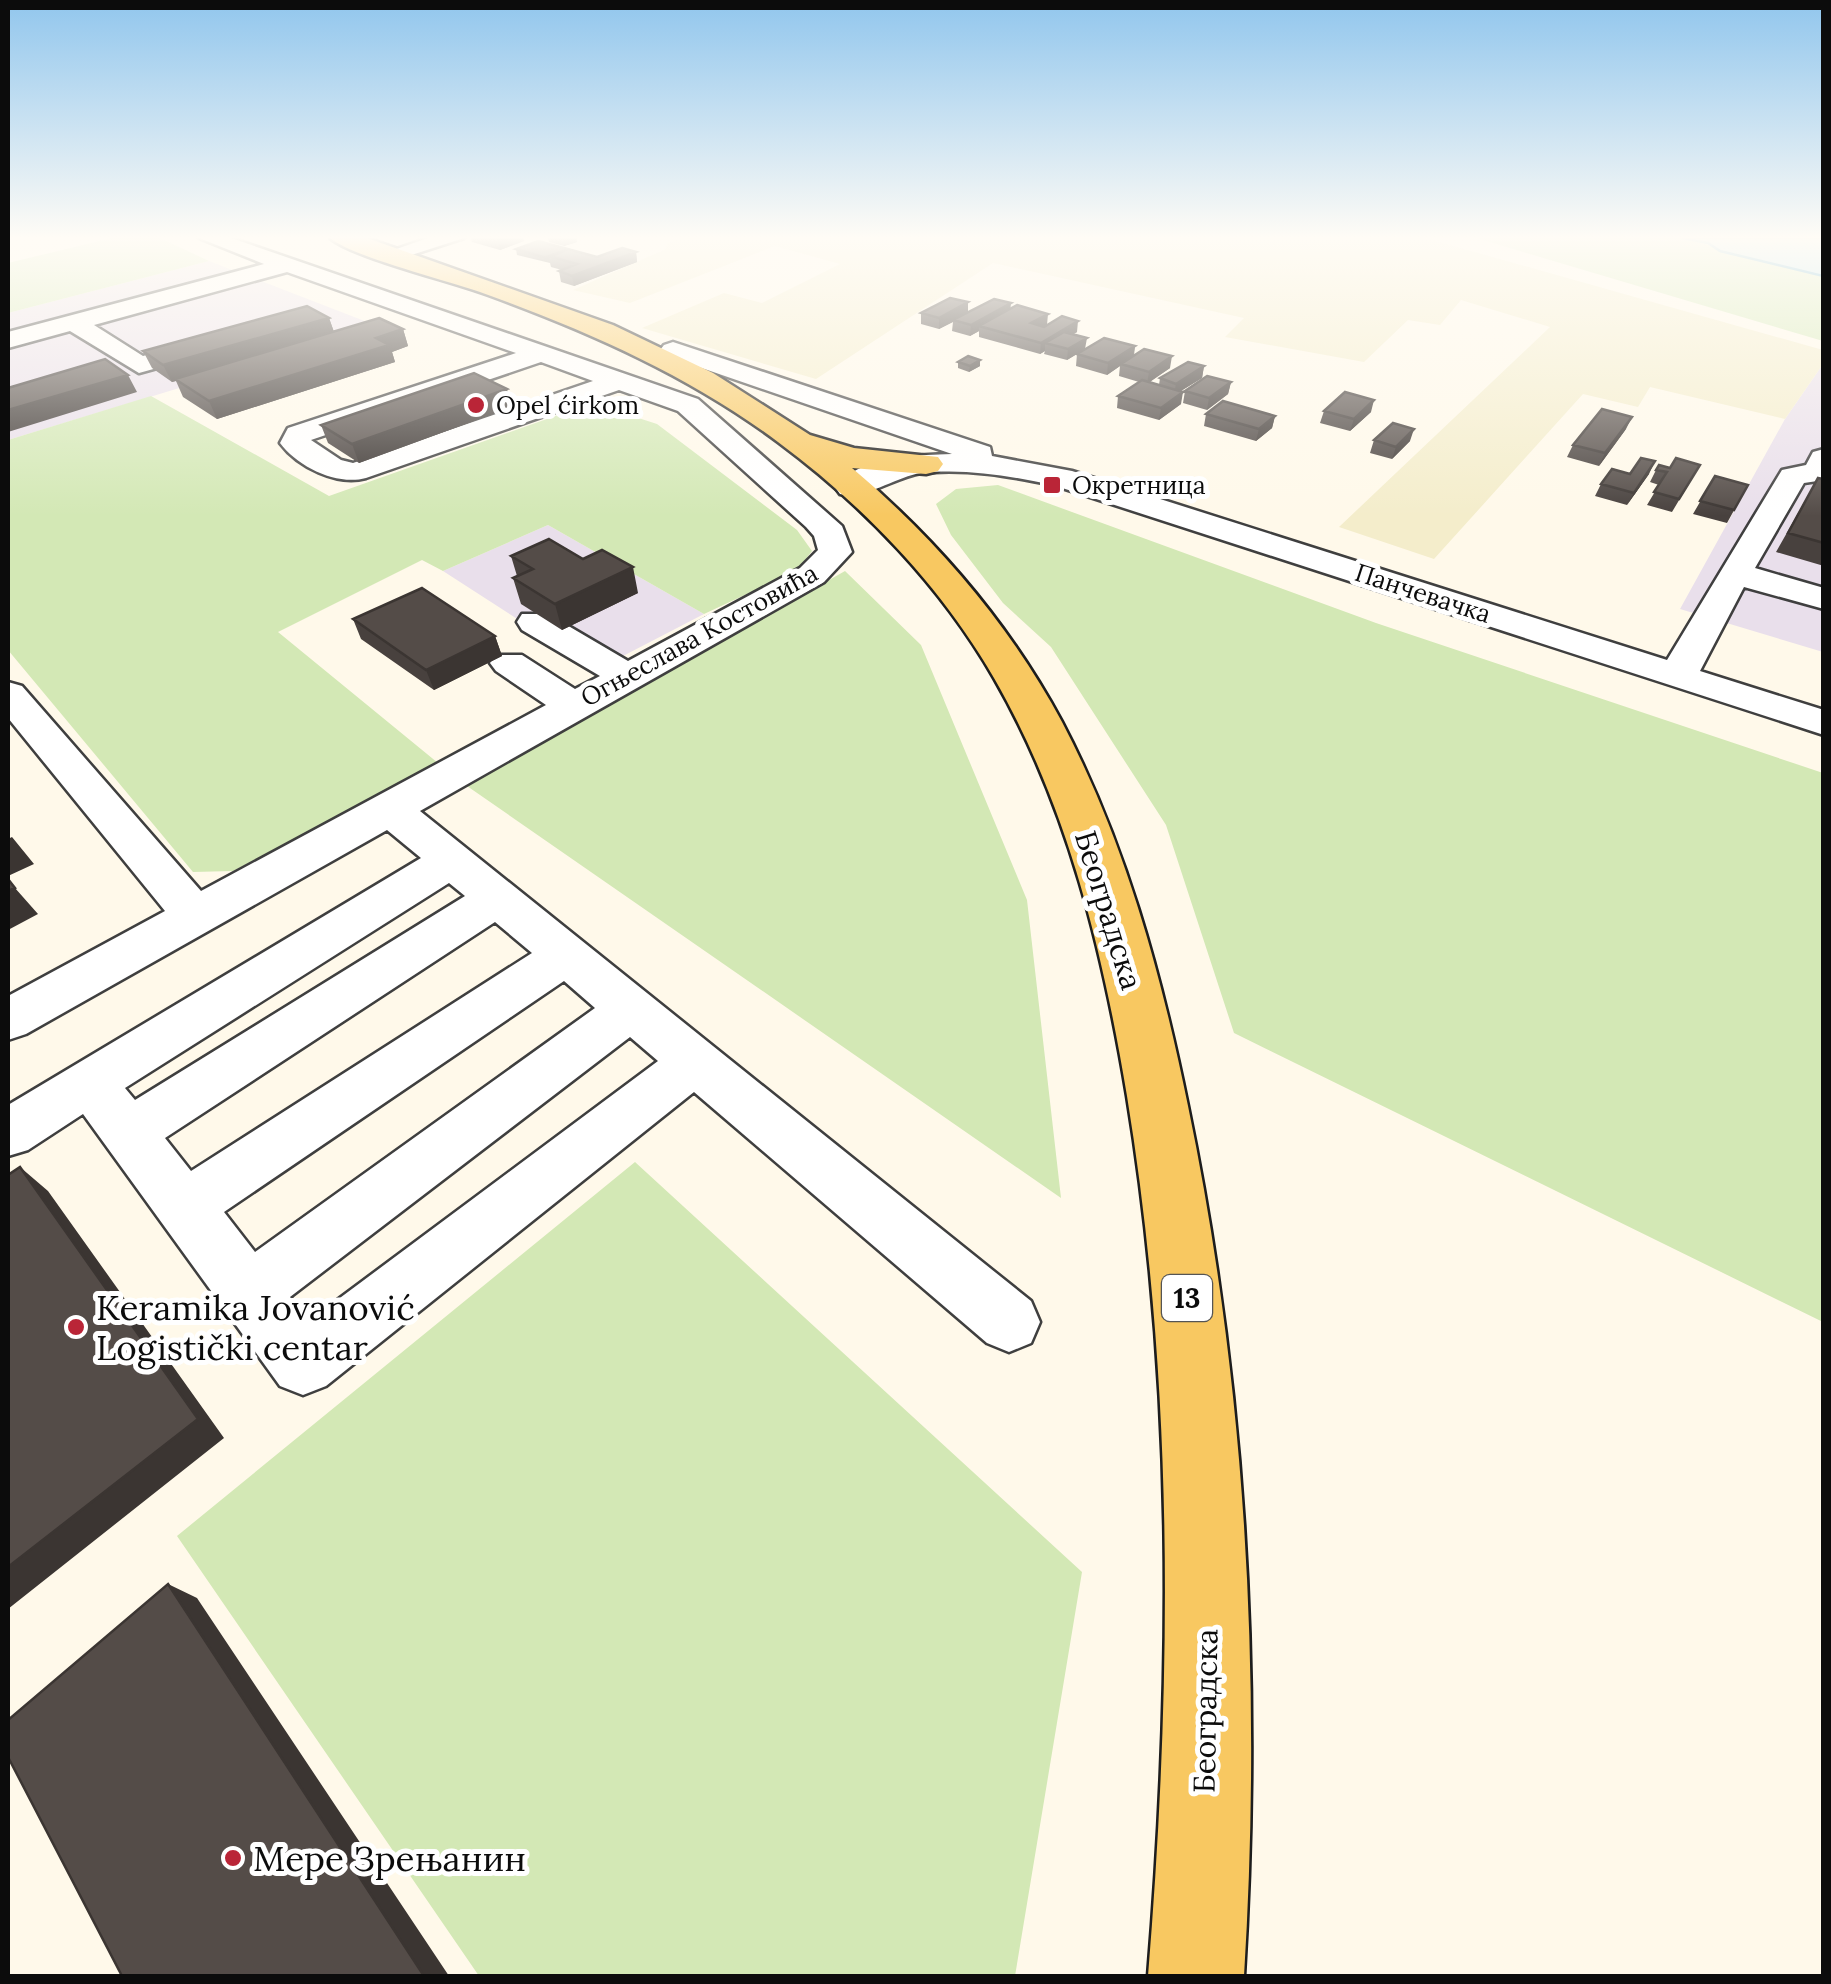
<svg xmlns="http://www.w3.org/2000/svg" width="1831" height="1984" viewBox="0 0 1831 1984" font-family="Lora,serif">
	<rect width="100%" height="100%" fill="#fff9ea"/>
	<path fill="#e9dfeb" d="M 209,261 L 380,327 L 8,440 L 8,313 Z
		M 1823,364 L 1823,652 L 1680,609 L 1785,419 Z
		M 548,525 L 704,614 L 596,670 L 443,571 Z"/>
	<path fill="#f4edcb" d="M 680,238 L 1425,238 L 1823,350 L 1823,364 L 1785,419 L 1650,387 L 1638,407 L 1583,394 L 1434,559 L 1339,527 L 1550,327 L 1461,300 L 1440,325 L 1408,320 L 1364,362 L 1225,337 L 1244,318 L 993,263 L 816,379 L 642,328 L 724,293 L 762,303 L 840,264 L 775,246 L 630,303 L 573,290 L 666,249 L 667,244 Z"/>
	<path fill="#d3e8b5" d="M 112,238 L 160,238 L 209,261 L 8,313 L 8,263 Z
		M 1476,238 L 1682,238 L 1823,276 L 1823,341 Z
		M 151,396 L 329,496 L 592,403 L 657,424 L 797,530 L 812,551 L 796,571 L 704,614 L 548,525 L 443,571 L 422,560 L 278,632 L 438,763 L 233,871 L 193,872 L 8,650 L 8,440 Z
		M 998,485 L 1376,623 L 1823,773 L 1823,1322 L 1234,1033 L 1166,825 L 1051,647 L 1003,603 L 951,535 L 936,504 L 956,489 Z
		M 845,571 L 921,645 L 1027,900 L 1061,1198 L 467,786 Z
		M 635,1162 L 1082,1572 L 1015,1976 L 479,1976 L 177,1536 Z"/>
	<path fill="#b0e1f5" stroke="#379ccc" stroke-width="2.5" d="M 1682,238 L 1823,238 L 1823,276 L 1720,251 L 1708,243 Z"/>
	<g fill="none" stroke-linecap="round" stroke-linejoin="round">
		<g stroke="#3f3f3f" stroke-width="5">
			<path id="minor" d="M 199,238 L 231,238 L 698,399 L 842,526 L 852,552 L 824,582 L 420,811 L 1031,1301 L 1040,1322 L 1031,1343 L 1009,1352 L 987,1343 L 694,1092 L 326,1386 L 303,1395 L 280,1386 L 83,1114 L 28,1150 L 8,1156 L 8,1105 L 421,858 L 387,830 L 26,1034 L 8,1040 L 8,996 L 165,911 L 8,718 L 8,682 L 22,686 L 201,891 L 546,705 L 496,671 L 490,663 L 496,655 L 522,655 L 575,689 L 600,676 L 522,630 L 517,622 L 522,614 L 548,614 L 628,661 L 800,568 L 818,550 L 814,536 L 806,527 L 678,411 L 619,390 L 366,478 C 337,486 298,467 280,443 L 288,428 L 516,353 L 287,272 L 94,325 L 143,356 L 213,337 L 226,345 L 222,350 L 139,373 L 70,331 L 8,348 L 8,332 L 264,264 ZM 541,362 L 593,381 L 353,463 L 341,460 L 311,440 ZM 449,883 L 465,896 L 135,1100 L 125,1088 ZM 495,922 L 532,953 L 191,1171 L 165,1138 ZM 564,981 L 595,1008 L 255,1252 L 224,1212 ZM 630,1037 L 658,1061 L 309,1321 L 290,1297 Z
				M 428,238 L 464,238 L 393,261 L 382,254 Z
				M 673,342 L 990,447 L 992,456 L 1072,471 L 1667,660 L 1782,470 L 1806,465 L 1813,452 L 1824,449 L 1824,480 L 1804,483 L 1755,568 L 1824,588 L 1824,609 L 1744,587 L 1700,671 L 1824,710 L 1824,735 L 1053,485 C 1010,476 965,468 921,473 C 895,477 865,500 840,494 L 835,487 C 857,457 918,455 952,454 L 664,355 L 660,350 L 664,345 Z"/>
		</g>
		<g stroke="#1d1d1d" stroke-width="5">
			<path id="major" d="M 330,238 L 367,238 L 613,325 L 713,373 L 810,435 L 854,448 L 938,457 L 943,464 L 938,471 L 926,474 L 852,468 C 936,539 1010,625 1062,722 C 1125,842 1161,973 1188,1106 C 1247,1391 1262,1687 1244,1976 L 1148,1976 C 1172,1682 1175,1389 1127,1096 C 1103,952 1068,806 994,678 C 941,586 863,505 778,442 C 691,377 592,333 491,296 C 455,282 354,258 330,238 Z"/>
		</g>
		<use href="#minor" fill="#fff" fill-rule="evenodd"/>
		<use href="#major" fill="#f8c861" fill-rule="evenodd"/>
	</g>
	<path fill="#48413e" d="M 471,238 L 523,238 L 524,241 L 500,250 L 472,242 Z
		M 548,238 L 576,238 L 577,242 L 564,246 L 549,242 Z
		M 516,249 L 597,257 L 636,252 L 637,262 L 574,286 L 561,282 L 559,271 L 562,270 L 551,267 L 550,263 L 517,255 Z
		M 968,302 L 968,312 L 1011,309 L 1047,325 L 1077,332 L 1073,334 L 1085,349 L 1135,346 L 1134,356 L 1170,368 L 1149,382 L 1159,385 L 1160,378 L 1204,366 L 1202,378 L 1181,391 L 1181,404 L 1159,420 L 1117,408 L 1118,396 L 1139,382 L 1119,376 L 1120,366 L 1107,375 L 1076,366 L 1077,354 L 1067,360 L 1044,354 L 1045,351 L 1040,354 L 979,337 L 979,331 L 970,336 L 952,331 L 953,322 L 939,329 L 921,324 L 921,313 Z
		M 329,318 L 334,332 L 403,329 L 408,346 L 392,352 L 395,362 L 217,419 L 183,397 L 176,381 L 172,382 L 152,368 L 143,351 Z
		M 958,362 L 980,366 L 969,372 L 958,368 Z
		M 1231,382 L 1228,394 L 1207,410 L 1183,403 L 1185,391 Z
		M 512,407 L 359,463 L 328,443 L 321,425 Z
		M 1324,411 L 1371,412 L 1350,431 L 1320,423 Z
		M 1206,414 L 1275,416 L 1272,428 L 1256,441 L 1204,426 Z
		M 1626,429 L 1599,466 L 1567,457 L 1573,445 Z
		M 1374,440 L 1410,441 L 1392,459 L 1370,453 Z
		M 1700,465 L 1672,512 L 1647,505 L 1659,485 L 1650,482 L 1656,470 Z
		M 1630,474 L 1649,474 L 1627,505 L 1595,496 L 1601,484 Z
		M 1715,476 L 1748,485 L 1727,523 L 1693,514 Z
		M 1818,478 L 1824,479 L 1824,566 L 1776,552 Z
		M 511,556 L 638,593 L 562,630 L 521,604 L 513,578 L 517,576 Z
		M 353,619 L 495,636 L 502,656 L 434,690 L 361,639 Z"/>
	<path fill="#3b3532" d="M 500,238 L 523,238 L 524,241 L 500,250 L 497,239 Z
		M 571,238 L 576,238 L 577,242 L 564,246 L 563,241 Z
		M 636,252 L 637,262 L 574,286 L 572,276 Z
		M 968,302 L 968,314 L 939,329 L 939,318 Z
		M 1011,303 L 1010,314 L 979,326 L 979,331 L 970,336 L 971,325 Z
		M 1048,314 L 1047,325 L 1030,334 L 1031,323 Z
		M 329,318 L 335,335 L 172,382 L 163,365 Z
		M 1078,321 L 1077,332 L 1055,345 L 1045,343 L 1045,351 L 1040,354 L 1041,343 Z
		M 403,329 L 408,346 L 392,352 L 395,362 L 217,419 L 209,401 L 376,338 Z
		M 1087,338 L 1085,349 L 1067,360 L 1068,349 Z
		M 1135,346 L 1133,357 L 1107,375 L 1108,363 Z
		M 1172,356 L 1170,368 L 1147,384 L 1149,372 Z
		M 980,360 L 980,366 L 969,372 L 970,366 Z
		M 1204,366 L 1202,378 L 1174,395 L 1176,384 Z
		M 128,375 L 137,392 L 8,432 L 8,410 Z
		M 1231,382 L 1228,394 L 1207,410 L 1209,398 Z
		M 507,389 L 512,407 L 359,463 L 352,444 Z
		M 1183,392 L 1181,404 L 1159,420 L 1161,408 Z
		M 1374,400 L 1371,412 L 1350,431 L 1354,419 Z
		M 1275,416 L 1272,428 L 1256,441 L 1259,429 Z
		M 1632,417 L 1626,429 L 1599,466 L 1605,453 Z
		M 1414,429 L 1410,441 L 1392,459 L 1396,447 Z
		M 1655,461 L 1649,474 L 1627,505 L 1634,493 Z
		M 633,567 L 638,593 L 562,630 L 555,604 Z
		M 495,636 L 502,656 L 434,690 L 426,670 Z
		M 12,837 L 34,864 L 8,876 L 8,839 Z
		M 15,888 L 38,914 L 8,930 L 8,891 Z
		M 20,1167 L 48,1191 L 224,1438 L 8,1609 Z
		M 168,1584 L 197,1598 L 449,1976 L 424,1976 Z"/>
	<path fill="#544c48" stroke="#3b3532" stroke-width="2.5" d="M 538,241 L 568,249 L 547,258 L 516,249 Z
		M 622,248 L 636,252 L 572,276 L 559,271 L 577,264 L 549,256 L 568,249 L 597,257 Z
		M 950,298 L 968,302 L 939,318 L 921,313 Z
		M 994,299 L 1011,303 L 971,325 L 953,320 Z
		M 1017,305 L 1048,314 L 1031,323 L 1044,327 L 1062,316 L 1078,321 L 1041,343 L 979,326 Z
		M 307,306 L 329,318 L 163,365 L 143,351 Z
		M 379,318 L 403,329 L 376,338 L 389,345 L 209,401 L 175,379 Z
		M 1064,332 L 1087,338 L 1068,349 L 1045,343 Z
		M 1104,338 L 1135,346 L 1108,363 L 1077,354 Z
		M 1144,349 L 1172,356 L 1149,372 L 1121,364 Z
		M 968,356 L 980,360 L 970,366 L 958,362 Z
		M 105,359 L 128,375 L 8,410 L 8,388 Z
		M 1188,362 L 1204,366 L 1176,384 L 1160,378 Z
		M 474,373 L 507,389 L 352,444 L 321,425 Z
		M 1207,376 L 1231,382 L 1209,398 L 1185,391 Z
		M 1142,380 L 1183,392 L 1161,408 L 1118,396 Z
		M 1345,392 L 1374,400 L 1354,419 L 1324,411 Z
		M 1223,401 L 1275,416 L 1259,429 L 1206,414 Z
		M 1602,409 L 1632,417 L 1605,453 L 1573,445 Z
		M 1393,423 L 1414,429 L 1396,447 L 1374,440 Z
		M 1641,458 L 1655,461 L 1634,493 L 1601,484 L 1612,469 L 1630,474 Z
		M 1676,458 L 1700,465 L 1679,499 L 1654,492 L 1667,472 L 1656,470 L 1659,465 L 1670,468 Z
		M 1715,476 L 1748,485 L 1734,510 L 1700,501 Z
		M 1818,478 L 1824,479 L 1824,543 L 1788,533 Z
		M 549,539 L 583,559 L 602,550 L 633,567 L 555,604 L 513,578 L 533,569 L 511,556 Z
		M 422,588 L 495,636 L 426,670 L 353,619 Z
		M 8,879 L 15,888 L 8,891 Z
		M 20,1167 L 198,1419 L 8,1567 L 8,1175 Z
		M 168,1584 L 424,1976 L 122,1976 L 8,1757 L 8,1720 Z"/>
	<linearGradient id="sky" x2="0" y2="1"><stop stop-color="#91c6ed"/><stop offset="0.46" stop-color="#fffcf6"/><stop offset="1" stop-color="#fffcf6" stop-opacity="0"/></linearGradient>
	<rect width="1831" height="516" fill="url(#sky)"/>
	<g fill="#ba2537" stroke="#fff" stroke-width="4">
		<circle cx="476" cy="405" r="10"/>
		<rect x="1042" y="475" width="20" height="20" rx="5"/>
		<circle cx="76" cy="1327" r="10"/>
		<circle cx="233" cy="1858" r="10"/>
	</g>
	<g text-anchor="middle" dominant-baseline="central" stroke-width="10" stroke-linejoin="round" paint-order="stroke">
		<g font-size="25" fill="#0c0c0c" stroke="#fff" text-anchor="start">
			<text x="496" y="405">Opel ćirkom</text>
			<text x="1072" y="485">Окретница</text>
		</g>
		<g font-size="25" fill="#0c0c0c" stroke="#fff">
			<text transform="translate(1423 593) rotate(18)">Панчевачка</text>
			<text transform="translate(699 635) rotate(-29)">Огњеслава Костовића</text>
		</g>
		<rect fill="#fff" stroke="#555" stroke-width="2.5" x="1162" y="1275" width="50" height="46" rx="8"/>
		<g font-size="28" font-weight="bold" fill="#0c0c0c">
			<text x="1187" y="1298">13</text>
		</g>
		<g font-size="30" fill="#0c0c0c" stroke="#fff">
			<text transform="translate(1109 910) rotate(73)">Београдска</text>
			<text transform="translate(1205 1711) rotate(-89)">Београдска</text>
		</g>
		<g font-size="35" fill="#0c0c0c" stroke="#fff" text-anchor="start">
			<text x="96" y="1307">Keramika Jovanović<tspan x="96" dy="40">Logistički centar</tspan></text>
			<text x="253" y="1858">Мере Зрењанин</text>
		</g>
	</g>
	<rect width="1831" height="1984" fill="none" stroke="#0c0c0c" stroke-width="20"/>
</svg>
